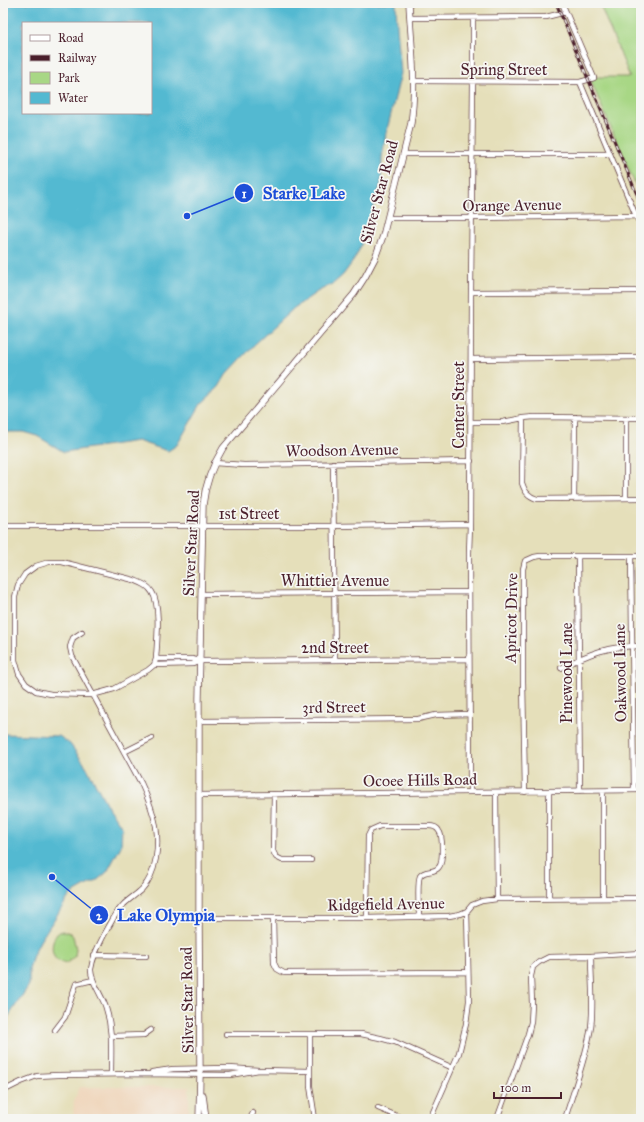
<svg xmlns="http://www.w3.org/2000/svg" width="644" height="1122" viewBox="0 0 644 1122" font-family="'IM FELL Great Primer',serif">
	<rect width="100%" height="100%" fill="#f6f6f2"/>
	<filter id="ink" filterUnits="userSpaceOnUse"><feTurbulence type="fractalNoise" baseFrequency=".025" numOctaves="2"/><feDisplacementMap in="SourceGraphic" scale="8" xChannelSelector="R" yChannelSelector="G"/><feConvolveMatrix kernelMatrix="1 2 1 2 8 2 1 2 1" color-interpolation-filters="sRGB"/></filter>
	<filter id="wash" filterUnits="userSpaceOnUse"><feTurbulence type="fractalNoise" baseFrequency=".012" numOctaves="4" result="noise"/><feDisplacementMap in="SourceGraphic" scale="16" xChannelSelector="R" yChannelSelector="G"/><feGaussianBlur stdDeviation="0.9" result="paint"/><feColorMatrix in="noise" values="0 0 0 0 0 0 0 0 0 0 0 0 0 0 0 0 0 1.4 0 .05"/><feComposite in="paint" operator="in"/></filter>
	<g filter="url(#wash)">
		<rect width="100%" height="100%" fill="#e5dfba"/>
		<path fill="#efd6bb" d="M 80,1087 L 189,1087 L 189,1119 L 73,1119 L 74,1100 Z"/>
		<path fill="#a8d785" stroke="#797b58" d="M 599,3 L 641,3 L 641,198 L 589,77 L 630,77 Z
			M 63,931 L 70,933 L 73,936 L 76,949 L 75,956 L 67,963 C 64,962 60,962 58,961 C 50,956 51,940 57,934 C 59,932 60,932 63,931 Z"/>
		<path fill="#53b9d1" stroke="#4e6c7e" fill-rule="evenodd" d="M 3,3 L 396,3 L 397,26 L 401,73 L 386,134 L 382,157 L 381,184 L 360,248 L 354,260 L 343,275 L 334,283 L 317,292 L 294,308 L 255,344 L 226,375 L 219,387 L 201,404 L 177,445 L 168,451 L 137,441 L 64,452 L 37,436 L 23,432 L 3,432 ZM 23,23 L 151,23 L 151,113 L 23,113 Z
			M 3,734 L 59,736 L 70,744 L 86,766 L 109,809 L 122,827 L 121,846 L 107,872 L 95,882 L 89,884 L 70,895 L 40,941 L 33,955 L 29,969 L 29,985 L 3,1025 Z"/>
	</g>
	<g filter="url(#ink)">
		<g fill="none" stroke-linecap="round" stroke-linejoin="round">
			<g stroke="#613c40" stroke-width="6">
				<path id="minor" d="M 410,18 L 546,17 L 566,12
					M 414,81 L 580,82 L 594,78 L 562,3
					M 580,82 L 636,216 L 641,225
					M 403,154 L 610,154
					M 388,218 L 472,218 L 636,216
					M 471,292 L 641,291
					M 471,359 L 641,357
					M 523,418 L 522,483 C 525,492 528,496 537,499 L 641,498
					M 626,418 L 626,498
					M 471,422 L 503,422 L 523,418 L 534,417 L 641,418
					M 214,463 L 244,465 L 471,461
					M 333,463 L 335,660
					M 574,498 L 575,417
					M 3,526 L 333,526 L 470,524
					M 578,556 L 580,791
					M 631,556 L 634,790
					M 49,562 L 62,562 L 134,580 C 141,583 148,585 152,592 C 161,605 157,642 156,659 L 154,665 L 148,670 L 114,689 L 92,695 L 51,694 L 36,691 L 26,684 L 19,674 L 15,660 L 15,597 L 18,585 L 25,574 L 36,566 Z
					M 201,594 L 469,592
					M 82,632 L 73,638 L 70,647 L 72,656 L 141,783 C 147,796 153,811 156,826 C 159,846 157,873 142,889 C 136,895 129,899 123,905 C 115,913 110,925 104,935 C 98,947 93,956 91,969 C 90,980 103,997 106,1008 C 113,1030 111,1052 111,1074
					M 156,659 L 192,659 L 200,661 L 469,659
					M 154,665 L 193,664 L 200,661
					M 561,668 C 590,653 608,646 641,646
					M 199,721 L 418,719 L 436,715 L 470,714
					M 124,752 L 152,738
					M 549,791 L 549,898
					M 603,791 L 603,898
					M 470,792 L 469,553 L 470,524 L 471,292 L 473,82 L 473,18
					M 496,792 L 497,899
					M 525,792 L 523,681 L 523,569 L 525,561 L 534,557 L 540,556 L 641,556
					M 274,794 L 273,851 L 276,857 L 282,860 L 311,860
					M 199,795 L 641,790
					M 199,918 L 367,918 L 449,916 L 460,914 L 467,911 L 472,905 L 482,901 L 497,899 L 641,898
					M 273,918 L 274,963 L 277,969 L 284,973 L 468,972
					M 367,918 L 368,836 L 371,830 L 380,826 L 429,826 C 433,826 437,827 439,831 C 443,835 443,863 439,867 C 434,874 425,869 420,876 C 417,882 419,909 419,917
					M 94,955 L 146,956
					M 55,1030 L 65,1017 L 76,984 L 93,980
					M 226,1034 L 361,1034 L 380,1038 L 395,1042 L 453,1068
					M 310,1034 L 310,1086 L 315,1119
					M 111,1036 L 144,1035 L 151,1030
					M 152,1072 L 173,1069 L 229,1068 L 259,1070 L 310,1071
					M 3,1091 L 21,1082 L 37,1076 L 58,1075 L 139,1074 L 230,1075 L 259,1070
					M 378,1108 L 404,1119
					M 250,1119 L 253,1113
					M 430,1119 L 459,1053 L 466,1024 L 469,1001 L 467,911
					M 497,1119 L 528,1034 L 531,1022 L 532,1004 L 531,976 L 533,967 L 539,962 L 549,957 L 591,956 L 641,953
					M 565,1119 C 574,1089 586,1058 591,1027 C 594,1003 591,980 591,956"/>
			</g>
			<g stroke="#613c40" stroke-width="7">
				<path id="major" d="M 203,1095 L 206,1119
					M 199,1119 L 200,1075 L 199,918 L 199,698 L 203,505 C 205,484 212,466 223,448 L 354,294 L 365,277 L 375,258 L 383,236 L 411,123 C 417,84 411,43 409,3"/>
			</g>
			<use href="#minor" stroke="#fff" stroke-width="4.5"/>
			<use href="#major" stroke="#fff" stroke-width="5.5"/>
			<g stroke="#4a1f2b" stroke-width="3">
				<path id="rail" d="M 556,3 L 641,204"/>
			</g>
			<use href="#rail" stroke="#f6f6f2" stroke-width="1.5" stroke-dasharray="4.5" stroke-linecap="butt"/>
		</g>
	</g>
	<g text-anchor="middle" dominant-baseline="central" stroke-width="3.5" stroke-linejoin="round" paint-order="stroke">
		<g font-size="16" fill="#4a1f2b" stroke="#f6f6f2">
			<text x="504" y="69">Spring Street</text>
			<text transform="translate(379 192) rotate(-75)">Silver Star Road</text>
			<text transform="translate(512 205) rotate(-1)">Orange Avenue</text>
			<text transform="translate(458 405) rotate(-90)">Center Street</text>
			<text transform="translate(342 450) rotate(-1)">Woodson Avenue</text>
			<text x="249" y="513">1st Street</text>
			<text transform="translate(191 543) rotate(-87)">Silver Star Road</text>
			<text x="335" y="580">Whittier Avenue</text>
			<text transform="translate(511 618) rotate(-89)">Apricot Drive</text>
			<text x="335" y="647">2nd Street</text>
			<text transform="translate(566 673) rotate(-90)">Pinewood Lane</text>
			<text transform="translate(620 673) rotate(-91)">Oakwood Lane</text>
			<text transform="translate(334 707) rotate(-1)">3rd Street</text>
			<text transform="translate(420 780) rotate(-1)">Ocoee Hills Road</text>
			<text transform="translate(386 904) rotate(-1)">Ridgefield Avenue</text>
			<text transform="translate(187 1000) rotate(-91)">Silver Star Road</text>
		</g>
	</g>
	<path fill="none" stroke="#1d4ed8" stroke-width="1.5" d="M187 216L244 193M52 877L99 915"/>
	<g fill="#1d4ed8" stroke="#f6f6f2" stroke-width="1.5">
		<circle cx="187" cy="216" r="4"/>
		<circle cx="52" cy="877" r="4"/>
		<circle cx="244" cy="193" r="10"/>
		<circle cx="99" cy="915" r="10"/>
	</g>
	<g font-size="12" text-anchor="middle" font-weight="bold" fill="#fff">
		<text x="244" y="198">1</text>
		<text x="99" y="920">2</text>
	</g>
	<g font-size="17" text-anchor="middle" font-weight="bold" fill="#1d4ed8" stroke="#f6f6f2" stroke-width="3.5" stroke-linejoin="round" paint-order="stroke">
		<text x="304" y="199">Starke Lake</text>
		<text x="166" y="921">Lake Olympia</text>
	</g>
	<rect width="644" height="1122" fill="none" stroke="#f6f6f2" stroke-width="16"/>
	<rect x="22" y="22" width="130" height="92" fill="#f6f6f2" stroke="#b1a0a2"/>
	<rect x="30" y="35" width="20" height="6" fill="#ffffff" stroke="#b1a0a2"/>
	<text x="58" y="42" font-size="12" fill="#4a1f2b">Road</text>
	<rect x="30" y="55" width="20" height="6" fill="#4a1f2b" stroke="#b1a0a2"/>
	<text x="58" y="62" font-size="12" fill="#4a1f2b">Railway</text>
	<rect x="30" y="72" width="20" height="12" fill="#a8d785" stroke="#b1a0a2"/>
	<text x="58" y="82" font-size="12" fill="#4a1f2b">Park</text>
	<rect x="30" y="92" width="20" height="12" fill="#53b9d1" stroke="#b1a0a2"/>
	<text x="58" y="102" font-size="12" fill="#4a1f2b">Water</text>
	<path d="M494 1092v6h67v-6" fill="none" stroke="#4a1f2b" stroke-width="2"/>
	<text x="500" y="1092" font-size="12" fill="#4a1f2b" stroke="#f6f6f2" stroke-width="3" paint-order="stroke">100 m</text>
</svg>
